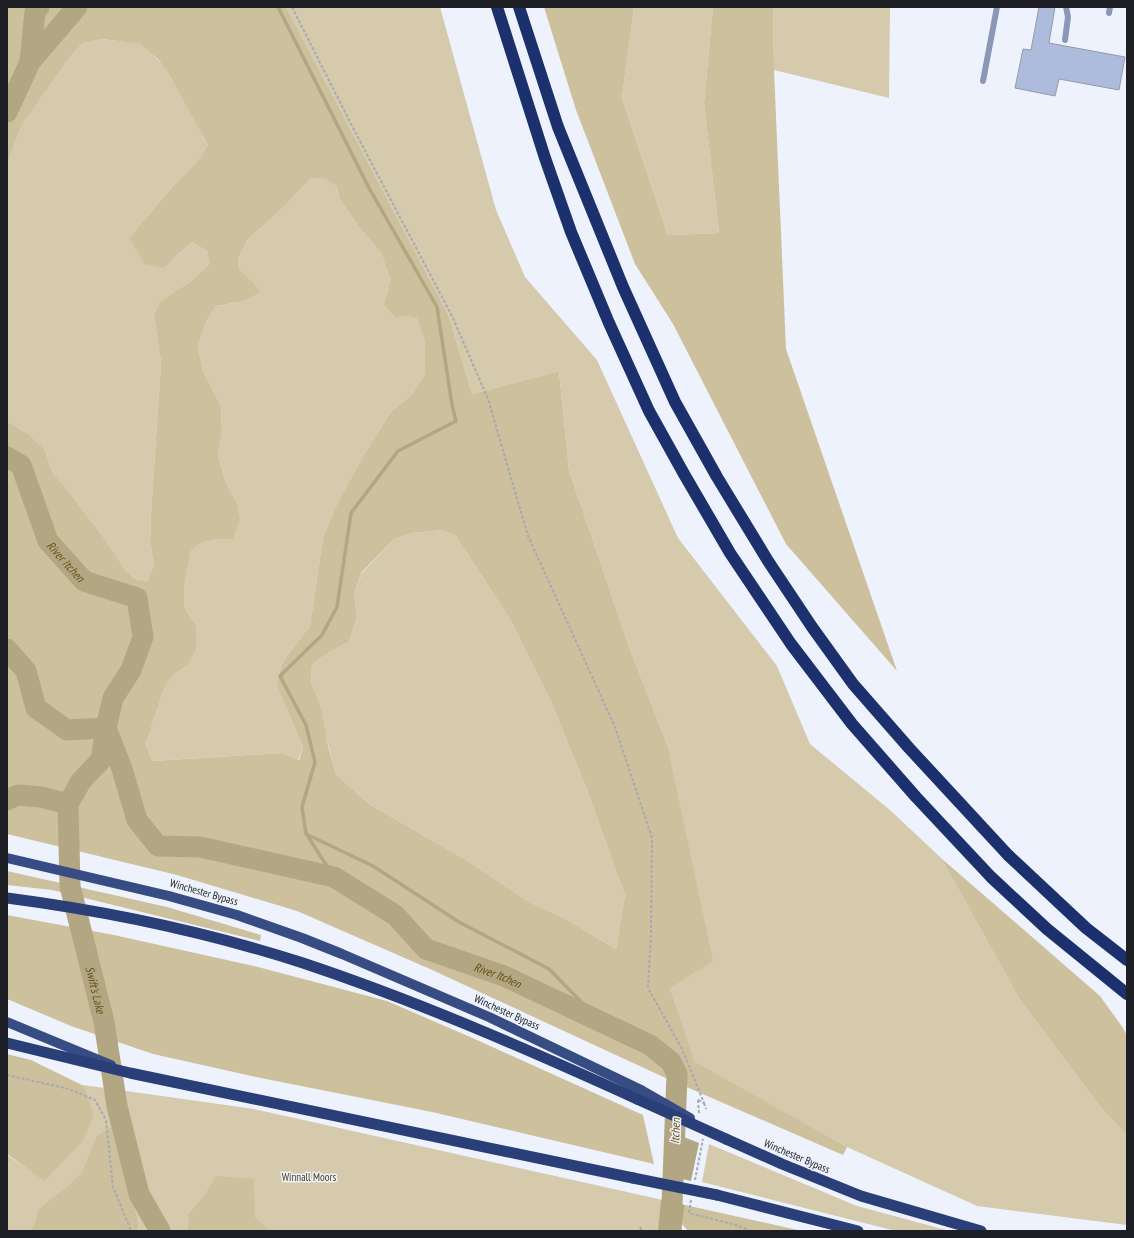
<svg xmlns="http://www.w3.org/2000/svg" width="1134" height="1238" viewBox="0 0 1134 1238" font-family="'PT Sans Narrow',sans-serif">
	<rect width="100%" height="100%" fill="#edf2fd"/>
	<path fill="#d5caac" d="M 286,7 L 440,7 L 496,210 L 525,277 L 597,360 L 678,538 L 777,666 L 810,744 L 890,810 L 941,858 L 1020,1000 L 1101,1108 L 1127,1135 L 1127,1225 L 977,1206 L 847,1147 L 695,1063 L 670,988 L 667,744 L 628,644 L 569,470 L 559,371 L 472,394 L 449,316 Z
		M 634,7 L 713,7 L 704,103 L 719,233 L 668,235 L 622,98 Z
		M 773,7 L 890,7 L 889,98 L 774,70 Z
		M 102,39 C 114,41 128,41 139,44 C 163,53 195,121 208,145 L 196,163 L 174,185 L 129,238 L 165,268 L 178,254 L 192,242 L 207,251 L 211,264 L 189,283 L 154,316 L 161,363 L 151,514 L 150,542 L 154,565 L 147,581 L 135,579 L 124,568 L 107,542 L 67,489 L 53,473 L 45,450 L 7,422 L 7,164 L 22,125 L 70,57 L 83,43 Z
		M 311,178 L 326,178 L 337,187 L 340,200 L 359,227 L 381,253 L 390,279 L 386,295 L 396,318 L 406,316 L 417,317 L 425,342 L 425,374 L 412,394 L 390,413 L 359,463 L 337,504 L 323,537 L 310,626 L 283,661 L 276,684 L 303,747 L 298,760 L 282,753 L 152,761 L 146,744 L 164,689 L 173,675 L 188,665 L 196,625 L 184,607 L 184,588 L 191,551 L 201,543 L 217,539 L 233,539 L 236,501 L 226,483 L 218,455 L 222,433 L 221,406 L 203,371 L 198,346 L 206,322 L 216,306 L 235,303 L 251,280 L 239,269 L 238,259 L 248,239 L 284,207 Z
		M 443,530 L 456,536 L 511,621 L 551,702 L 586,787 L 625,896 L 616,949 L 566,919 L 529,902 L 466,860 L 369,804 L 336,774 L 311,682 L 312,665 L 329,652 L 349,642 L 357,617 L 354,593 L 362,573 L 394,539 L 412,533 Z
		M 83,1085 L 162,1096 L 254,1109 L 672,1202 L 671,1231 L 255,1231 L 217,1176 L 204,1195 L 188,1214 L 187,1231 L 7,1231 L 7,1155 L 44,1180 L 94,1114 Z
		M 709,1144 L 857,1206 L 950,1231 L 896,1231 L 702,1182 Z"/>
	<path fill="#cdc09d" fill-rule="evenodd" d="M 7,7 L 286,7 L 449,316 L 472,394 L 559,371 L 569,470 L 628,644 L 667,744 L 713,961 L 670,988 L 695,1062 L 847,1147 L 843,1155 L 659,1075 L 430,969 L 297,911 L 177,875 L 7,834 L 7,422 L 29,435 L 45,450 L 53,473 L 67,489 L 107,542 L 124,568 L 135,579 L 147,581 L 154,565 L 150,542 L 151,514 L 161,363 L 154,316 L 160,302 L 189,283 L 210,264 L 207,251 L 192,242 L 178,254 L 165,268 L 145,264 L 129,238 L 174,185 L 196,163 L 208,145 L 171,78 L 157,58 L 140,44 L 102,39 L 83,43 L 70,57 L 22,125 L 7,164 ZM 311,178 L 325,178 L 337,187 L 340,200 L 359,227 L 381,253 L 390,279 L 384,305 L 396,318 L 406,316 L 417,318 L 425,342 L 425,374 L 412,394 L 390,413 L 359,463 L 337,504 L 323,537 L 310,626 L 283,661 L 276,684 L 303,747 L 299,760 L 282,753 L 152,761 L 146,744 L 164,689 L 173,675 L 188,665 L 196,649 L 196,625 L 184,607 L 184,588 L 191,551 L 201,543 L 217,539 L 233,539 L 240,519 L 236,501 L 226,483 L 218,455 L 222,433 L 221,406 L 203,371 L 198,346 L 206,322 L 216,306 C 232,303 248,302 260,291 L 251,280 L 239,269 L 238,259 L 248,239 L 284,207 ZM 443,530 L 456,536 L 511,621 L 551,702 L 586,787 L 625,896 L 616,949 L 566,919 L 529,902 L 466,860 L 369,804 L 336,774 L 328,746 L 321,709 L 311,682 L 312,665 L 329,652 L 349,642 L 357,617 L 354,593 L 362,572 L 394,539 L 412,533 Z
		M 544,7 L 634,7 L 622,98 L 668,235 L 719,233 L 704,103 L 713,7 L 773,7 L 774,70 L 786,349 L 897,671 L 786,544 L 673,324 L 635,264 L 576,110 Z
		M 941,858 L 1100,996 L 1123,1028 L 1127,1036 L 1127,1135 L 1101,1108 L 1020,1000 Z
		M 7,871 L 167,907 L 261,935 L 260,941 L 52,890 L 7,885 Z
		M 7,915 L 114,935 L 258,967 L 387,1001 L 477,1040 L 643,1115 L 654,1164 L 432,1112 L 261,1078 L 153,1054 L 71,1026 L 7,999 Z
		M 7,1054 L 31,1060 L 84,1086 L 94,1114 L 83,1141 L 44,1181 L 7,1154 Z
		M 113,1126 L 132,1194 L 138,1224 L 137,1231 L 30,1231 L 35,1223 L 39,1209 L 68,1186 L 82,1172 L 97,1136 Z
		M 216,1176 L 254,1179 L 255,1218 L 270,1231 L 187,1231 L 188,1214 L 204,1195 Z
		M 685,1205 L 802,1231 L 688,1231 L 682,1224 Z"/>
	<path fill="#b3a683" d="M 671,1132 L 699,1143 L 691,1181 L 665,1175 Z
		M 661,1200 L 685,1205 L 681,1231 L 658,1231 Z"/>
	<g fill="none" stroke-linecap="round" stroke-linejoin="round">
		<path stroke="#b3a683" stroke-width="3.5" d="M 278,7 L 369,188 L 437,307 L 452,405 L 456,421 L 398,451 L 351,513 L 337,607 L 322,635 L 280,676 L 306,725 L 315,762 L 302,807 L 306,834 L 373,866 L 459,922 L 549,969 L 599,1020
			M 307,835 L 334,877"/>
		<g stroke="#b3a683" stroke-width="21">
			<path d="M 30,62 L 35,11 L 39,7"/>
			<path d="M 7,112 L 30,62 L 77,7"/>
			<path id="s1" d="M 7,457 L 21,465 L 48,541 L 84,581 L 137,598 L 143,637 L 131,670 L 113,698 L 106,728 L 101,760 L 81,781 L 68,804"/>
			<path d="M 7,649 L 26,671 L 36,708 L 67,730 L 106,728"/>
			<path id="s2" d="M 106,728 L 122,769 L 137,820 L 158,846 L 200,847 L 334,877 L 395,915 L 426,949 L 504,976 L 650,1045 L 671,1062 L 677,1074 L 671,1231"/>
			<path id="s3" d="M 7,800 L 18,795 L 41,797 L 68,804 L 70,886 L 104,1022 L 117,1106 L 139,1194 L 160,1231"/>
		</g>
	</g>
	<path fill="#adbbdd" stroke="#959ba7" d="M 1039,7 L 1055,7 L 1049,43 L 1125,57 L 1119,90 L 1059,79 L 1055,96 L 1015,88 L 1023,49 L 1031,50 Z"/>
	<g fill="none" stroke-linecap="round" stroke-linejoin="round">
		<path stroke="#a5a9b2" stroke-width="2" stroke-dasharray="3 2" stroke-linecap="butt" d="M 292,7 L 352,126 L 452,316 L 488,399 L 528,536 L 615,727 L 652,838 L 651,935 L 648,988 L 682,1049 L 704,1103 L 698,1100
			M 7,1075 L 69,1089 L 95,1100 L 106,1120 L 113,1187 L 131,1231
			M 698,1100 L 699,1113
			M 704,1103 L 706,1109
			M 695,1180 L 703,1139
			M 691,1200 L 689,1213 L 736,1225 L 751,1231
			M 640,1227 L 642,1231"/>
		<path stroke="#8a97b7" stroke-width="6" d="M 1109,13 L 1110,7
			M 1065,40 L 1068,17 L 1066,7
			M 983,81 L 997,7"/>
		<path stroke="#374c82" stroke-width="10" d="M 7,858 L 169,896 L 237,915 L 302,938 L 342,954 L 489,1017 L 641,1090
			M 7,1022 L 111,1065"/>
		<path stroke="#2a3e78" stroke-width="11" d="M 7,898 C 107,911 207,932 303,963 C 417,1001 527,1049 637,1099
			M 7,1043 L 130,1073 L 633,1178
			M 726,1139 L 782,1164 L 861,1196 L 981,1231
			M 717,1195 L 858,1231"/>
		<path stroke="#1c306d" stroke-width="12" d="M 497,7 L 545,158 L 571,232 L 609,323 L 649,411 L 684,474 L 730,553 L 791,644 L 852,724 L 916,797 L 991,877 L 1047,929 L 1127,994
			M 519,7 L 558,127 L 623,287 L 675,402 L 717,477 L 768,561 L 812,627 L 853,684 L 909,748 L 1008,855 L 1086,928 L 1127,960"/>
		<path stroke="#374c82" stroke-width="10" d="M 641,1090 L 690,1118"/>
		<path stroke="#2a3e78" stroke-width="11" d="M 637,1099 L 726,1139
			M 633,1178 L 717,1195"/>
	</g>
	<g text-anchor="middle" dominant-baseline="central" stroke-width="3" stroke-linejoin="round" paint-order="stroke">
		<g font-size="11" fill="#1d1f24" stroke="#edf2fd">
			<text transform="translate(204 892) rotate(16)">Winchester Bypass</text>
			<text transform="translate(507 1012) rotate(24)">Winchester Bypass</text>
			<text transform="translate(797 1156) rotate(23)">Winchester Bypass</text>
		</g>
		<g font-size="11" fill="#4b3c0f" stroke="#edf2fd">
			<text x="309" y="1177">Winnall Moors</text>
		</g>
		<g font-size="12" font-style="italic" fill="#645114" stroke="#edf2fd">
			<text stroke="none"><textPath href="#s1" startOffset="124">River Itchen</textPath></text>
			<text stroke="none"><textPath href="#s2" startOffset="504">River Itchen</textPath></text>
			<text stroke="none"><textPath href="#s3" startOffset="252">Swift's Lake</textPath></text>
			<text transform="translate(675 1131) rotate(-88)">Itchen</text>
		</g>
	</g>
	<rect width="1134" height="1238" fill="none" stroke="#1d1f24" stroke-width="16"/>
</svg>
